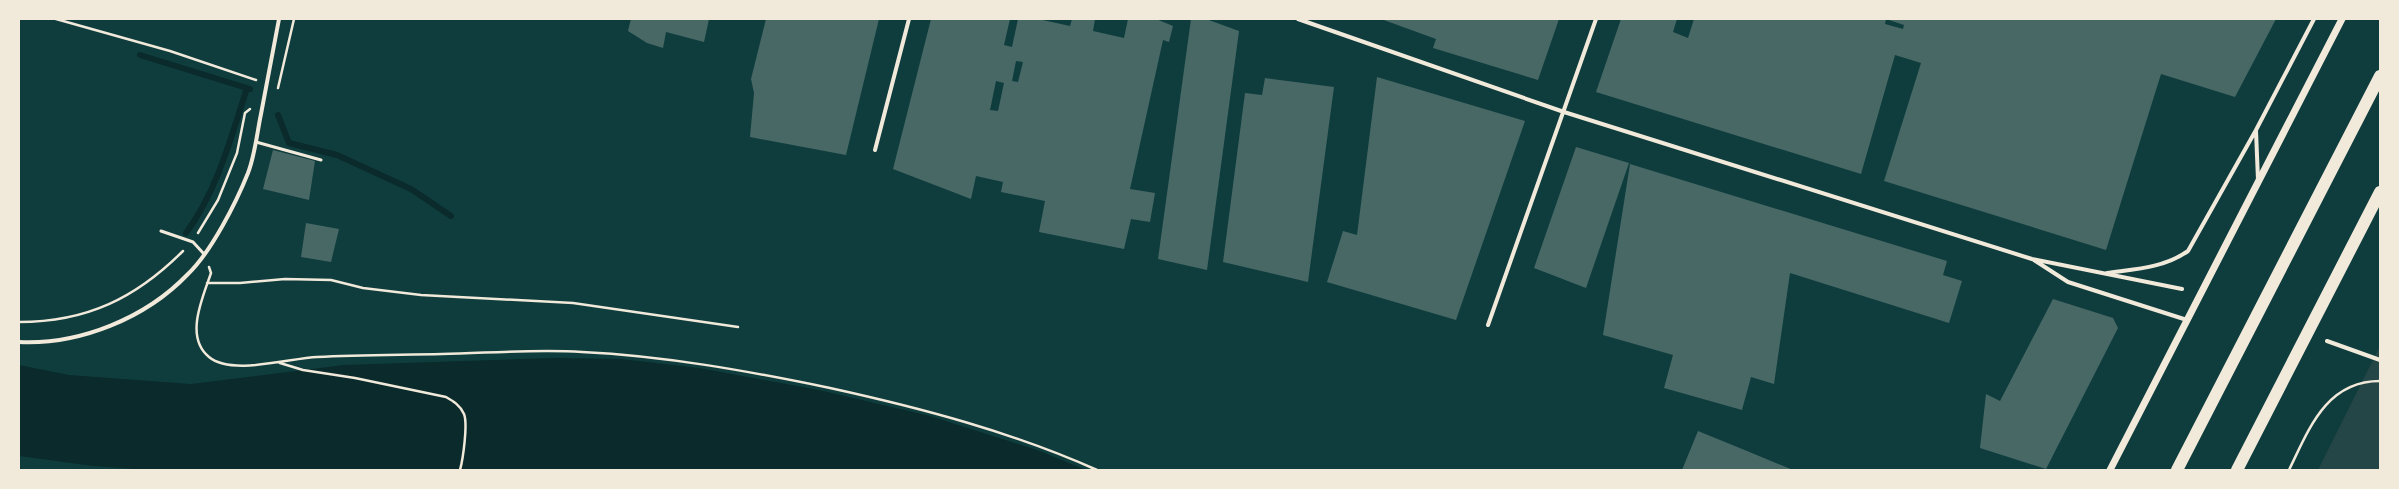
<svg xmlns="http://www.w3.org/2000/svg" width="2399" height="489" viewBox="0 0 2399 489" font-family="Ubuntu,sans-serif">
	<rect width="100%" height="100%" fill="#0f3d3e"/>
	<path fill="#244646" d="M 2380,346 L 2380,470 L 2318,470 Z"/>
	<path fill="#0a2a2b" d="M 553,358 L 621,359 L 699,368 L 819,390 L 930,416 L 1040,451 L 1086,470 L 149,470 L 93,466 L 19,456 L 19,365 L 69,375 L 191,384 L 344,365 Z"/>
	<g fill="none" stroke-linecap="round" stroke-linejoin="round">
		<path stroke="#0a2a2b" stroke-width="6" d="M 140,55 L 250,89
			M 278,115 L 289,143 L 337,155 L 411,189 L 451,216
			M 186,233 C 217,191 231,138 247,88"/>
	</g>
	<path fill="#486865" fill-rule="evenodd" d="M 631,19 L 709,19 L 704,42 L 666,32 L 663,48 L 647,43 L 628,31 Z
		M 766,19 L 879,19 L 846,155 L 750,137 L 754,93 L 751,79 Z
		M 931,19 L 1010,19 L 1004,45 L 1012,47 L 1018,19 L 1038,19 L 1070,26 L 1072,19 L 1095,19 L 1093,31 L 1124,38 L 1128,19 L 1156,19 L 1173,26 L 1169,42 L 1163,40 L 1130,189 L 1155,193 L 1150,222 L 1131,219 L 1124,249 L 1039,232 L 1045,201 L 1001,192 L 1003,182 L 976,176 L 971,199 L 893,169 ZM 1016,61 L 1023,62 L 1018,82 L 1012,81 ZM 996,81 L 1004,83 L 998,111 L 990,110 Z
		M 1191,19 L 1206,19 L 1239,31 L 1207,270 L 1158,259 Z
		M 1381,19 L 1559,19 L 1538,80 L 1433,48 L 1436,39 Z
		M 1621,19 L 1677,19 L 1673,32 L 1688,38 L 1694,19 L 2276,19 L 2235,97 L 2161,74 L 2106,250 L 1884,181 L 1921,63 L 1895,55 L 1861,174 L 1596,92 ZM 1886,19 L 1904,25 L 1903,29 L 1885,24 Z
		M 1377,77 L 1525,121 L 1456,320 L 1327,282 L 1343,231 L 1357,235 Z
		M 1265,78 L 1334,87 L 1308,282 L 1223,262 L 1245,93 L 1262,95 Z
		M 1576,147 L 1629,163 L 1586,288 L 1534,268 Z
		M 273,150 L 315,161 L 309,200 L 263,189 Z
		M 1630,164 L 1947,261 L 1943,275 L 1962,281 L 1949,323 L 1790,273 L 1774,384 L 1751,377 L 1742,410 L 1664,388 L 1673,355 L 1603,335 Z
		M 306,223 L 339,229 L 331,262 L 301,257 Z
		M 2053,299 L 2113,318 L 2118,328 L 2046,469 L 1980,448 L 1986,394 L 2000,401 Z
		M 1698,431 L 1747,451 L 1793,470 L 1682,470 Z"/>
	<g fill="none" stroke-linecap="round" stroke-linejoin="round">
		<path stroke="#f1e9da" stroke-width="2.5" d="M 56,19 L 170,51 L 256,80
			M 278,88 L 294,19
			M 198,233 L 218,200 L 237,153 L 245,113 L 250,109
			M 209,267 L 211,273 C 203,297 184,337 209,357 C 232,376 290,358 317,357 C 359,355 401,355 442,354 C 489,353 536,349 582,352 C 666,356 748,371 830,388 C 921,408 1012,432 1097,470
			M 207,283 L 240,283 L 285,279 L 331,280 L 363,288 L 421,295 L 573,303 L 738,327
			M 19,322 C 87,322 136,298 183,251
			M 280,363 L 303,370 L 355,378 L 446,397 C 453,401 460,405 464,414 C 468,424 463,459 460,470
			M 2289,470 C 2309,429 2326,381 2380,381"/>
		<path stroke="#f1e9da" stroke-width="3" d="M 256,142 L 321,160
			M 161,231 L 193,242 L 204,254"/>
		<path stroke="#f1e9da" stroke-width="4" d="M 1298,19 L 1564,112 L 2032,259 L 2182,289
			M 2256,131 L 2258,180
			M 875,150 L 909,19
			M 2034,260 L 2068,282 L 2187,320
			M 2107,273 C 2135,269 2164,268 2188,251 L 2256,130 L 2314,19
			M 1488,325 L 1596,19
			M 2327,341 L 2380,360
			M 19,342 C 80,345 146,318 188,274 C 211,252 236,203 248,173 C 255,155 257,133 261,114 C 267,82 273,51 279,19"/>
		<path stroke="#f1e9da" stroke-width="7" d="M 2110,470 L 2342,19"/>
		<path stroke="#f1e9da" stroke-width="12" d="M 2177,470 L 2380,76
			M 2237,470 L 2380,192"/>
	</g>
	<rect width="2399" height="489" fill="none" stroke="#f1e9da" stroke-width="40"/>
</svg>
